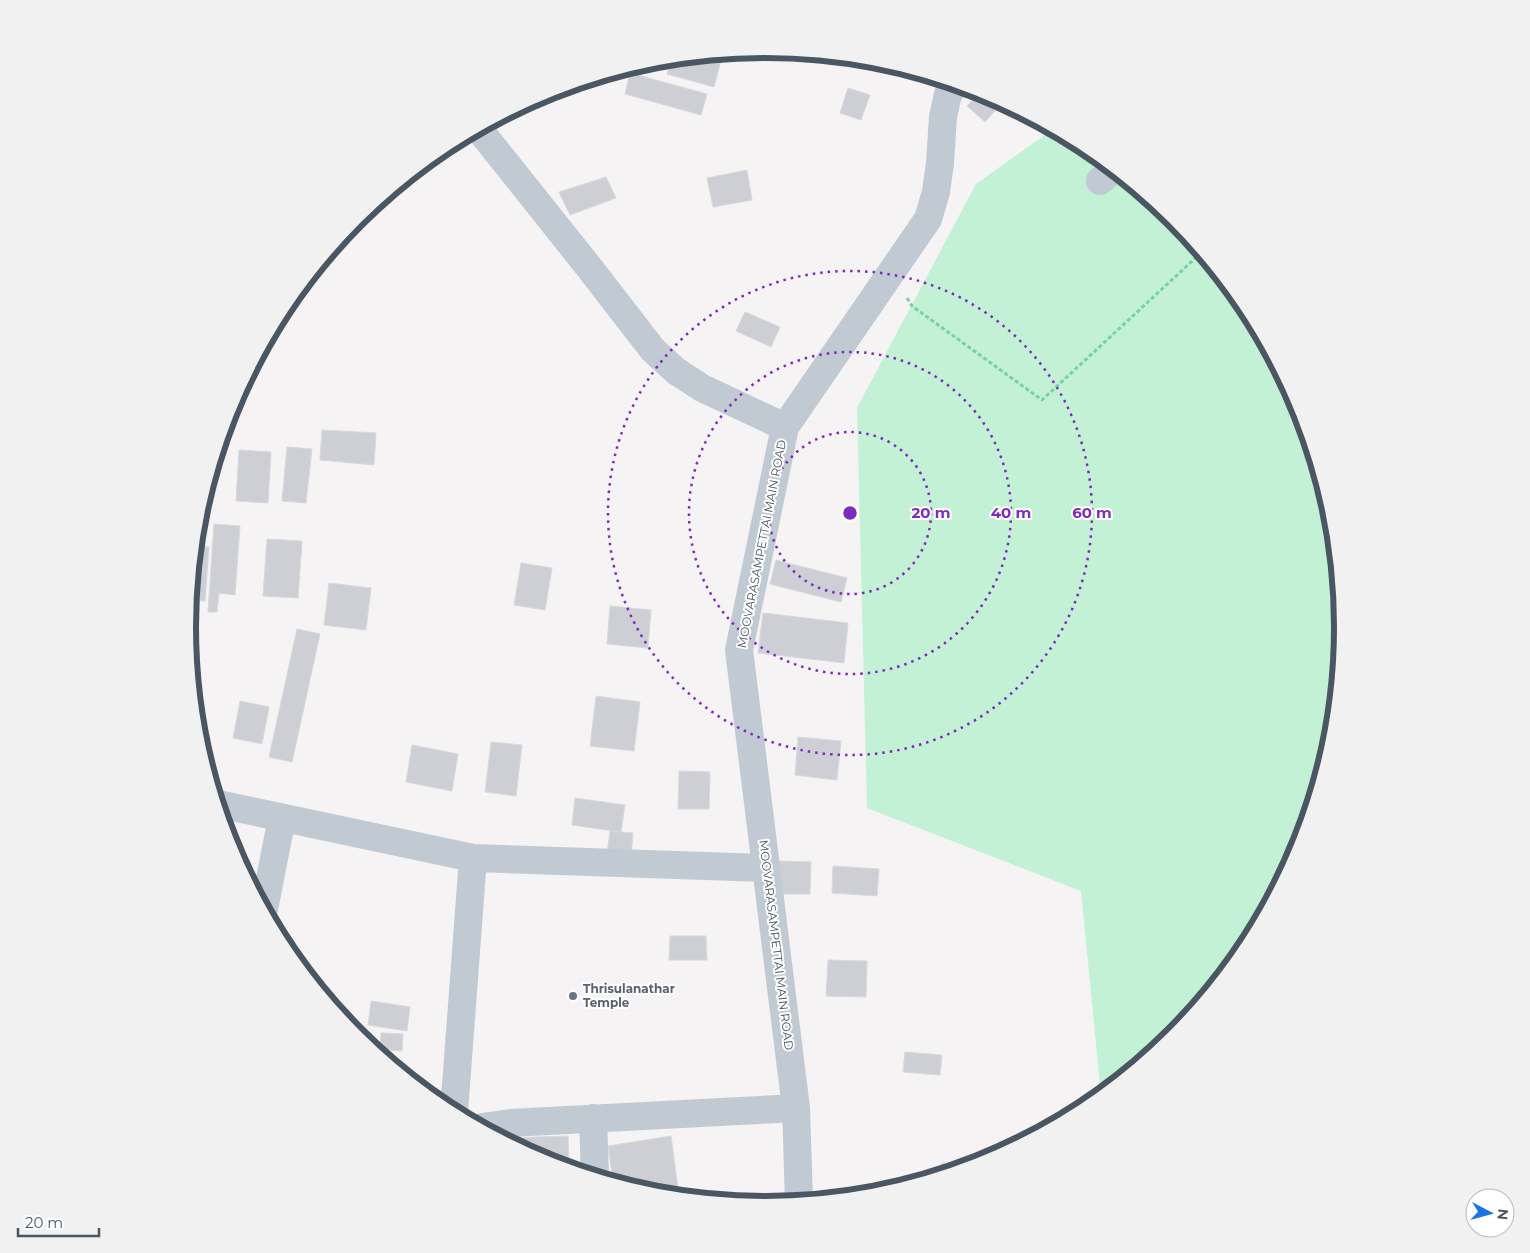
<svg xmlns="http://www.w3.org/2000/svg" width="1530" height="1253" viewBox="0 0 1530 1253" font-family="Montserrat,sans-serif">
<style>
.green{fill:#c3f1d5}
.building{fill:#cdcfd5;stroke:#d7d9de}
.lines{fill:none;stroke-linecap:round;stroke-linejoin:round}
.path{stroke:#7ad0a6;stroke-width:3;stroke-dasharray:4 2.5;stroke-linecap:butt}
.minor{stroke:#c1cad2;stroke-width:28}
.ring{fill:none;stroke:#7b2cbf;stroke-width:2.5;stroke-dasharray:2.5 5}
.worship-dot{fill:#6b7280;stroke:#fff;stroke-width:2}
.labels{text-anchor:middle;stroke-width:4;stroke-linejoin:round;paint-order:stroke}
.street-label{font-size:12px;fill:#4a5661;stroke:#fff}
.worship-label{font-size:12px;font-weight:bold;fill:#5b616d;stroke:#fff;text-anchor:start}
.rim{fill:none;stroke:#4a5661;stroke-width:6}
.centre{fill:#7b2cbf;stroke:#fff;stroke-width:2.5}
.ring-label{font-size:15px;text-anchor:middle;font-weight:bold;fill:#7b2cbf;stroke:#fff;stroke-width:4;stroke-linejoin:round;paint-order:stroke}
</style>
<rect width="100%" height="100%" fill="#f5f3f3"/>
<path class="green" d="M1053,129l33,17 88,72 72,88 53,100 33,108 11,113 -11,113 -33,108 -54,100 -72,87 -72,60 -20,-204 -214,-83 -10,-400 119,-224z"/>
<path class="building" d="M723,53l-9,34 -47,-13 5,-16z
M851,57l26,3 -7,10z
M630,73l77,21 -6,21 -76,-21z
M848,88l22,7 -9,25 -21,-7z
M981,91l22,11 -18,20 -18,-16z
M747,170l5,30 -39,7 -6,-29z
M606,177l10,21 -46,17 -11,-23z
M745,312l35,15 -9,20 -35,-16z
M322,430l54,3 -2,32 -54,-5z
M287,447l25,2 -6,54 -24,-2z
M239,450l32,2 -3,51 -32,-2z
M214,524l26,2 -5,69 -16,-2 -2,19h-9z
M267,539l35,2 -4,57 -35,-2z
M195,546l14,1 -4,54 -15,-1z
M776,560l71,18 -6,24 -71,-18z
M521,563l31,5 -7,42 -31,-5z
M329,583l42,5 -5,42 -42,-5z
M610,606l41,4 -3,38 -41,-4z
M763,613l85,10 -4,40 -86,-10z
M297,629l23,5 -28,128 -23,-5z
M596,696l44,6 -6,49 -44,-5z
M240,701l29,6 -7,37 -29,-6z
M798,737l43,4 -4,39 -42,-5z
M491,742l31,3 -6,51 -31,-4z
M412,745l46,9 -6,37 -46,-9z
M679,771l31,1 -1,37h-31z
M575,798l50,7 -4,27 -49,-7z
M610,831l23,2 -2,23 -24,-2z
M777,861l34,1 -1,32h-33z
M833,866l46,3 -2,27 -45,-3z
M670,936h36l1,24h-38z
M828,960l39,1 -1,36 -40,-1z
M308,976l14,5 -3,8z
M371,1001l39,6 -3,24 -39,-6z
M381,1033l22,1 -1,17 -22,-2z
M905,1052l37,3 -2,20 -37,-3z
M568,1136l1,32 -25,-8 -38,-20v-2z
M671,1136l8,60 -27,-3 -39,-12 -5,-35z
M942,1163l21,2v2l-22,7z"/>
<g class="lines">
<path class="path" d="M907,298l5,8 130,94 160,-148"/>
<path class="minor" d="M478,128l110,138 65,84 23,21 26,17 83,39
M1100,181l14,-12
M218,804l255,54 293,10
M264,909l18,-91
M454,1112l19,-254
M593,1118l2,58
M482,1127l28,-4 286,-15
M799,1201l-3,-93 -57,-458 46,-223 143,-208 8,-27 4,-29 3,-46 5,-23 8,-10"/>
</g>
<g class="ring">
<circle cx="850" cy="513" r="81"/>
<circle cx="850" cy="513" r="161"/>
<circle cx="850" cy="513" r="242"/>
</g>
<circle class="worship-dot" cx="573" cy="996" r="5"/>
<g class="labels">
<g class="street-label">
<text transform="translate(762 544) rotate(-79)" y="4">MOOVARASAMPETTAI MAIN ROAD</text>
<text transform="translate(776 945) rotate(83)" y="4">MOOVARASAMPETTAI MAIN ROAD</text>
</g>
<g class="worship-label">
<text x="583" y="993">Thrisulanathar<tspan x="583" dy="14">Temple</tspan></text>
</g>
</g>
<path d="M0 0H1530V1253H0ZM196 627a569 569 0 1 1 1138 0a569 569 0 1 1-1138 0Z" fill="#f1f1f2" fill-rule="evenodd"/>
<path class="rim" d="M196 627a569 569 0 1 1 1138 0a569 569 0 1 1-1138 0Z"/>
<circle cx="850" cy="513" r="8" class="centre"/>
<g class="ring-label">
<text x="931" y="518">20 m</text>
<text x="1011" y="518">40 m</text>
<text x="1092" y="518">60 m</text>
</g>
<g transform="translate(1490 1213) rotate(96)"><circle r="24" fill="#ffffff" stroke="#b7bbc0"/>
<path d="M0-4L9 19L0 12L-9 19Z" fill="#1a73e8"/>
<text y="-8" font-size="14" font-weight="bold" text-anchor="middle" fill="#4a5661">N</text>
</g>
<path d="M18 1228v8h81v-8" fill="none" stroke="#4a5661" stroke-width="2.5"/>
<text x="25" y="1228" font-size="15" fill="#4a5661" stroke="#ffffff" stroke-width="4" paint-order="stroke">20 m</text>
</svg>
